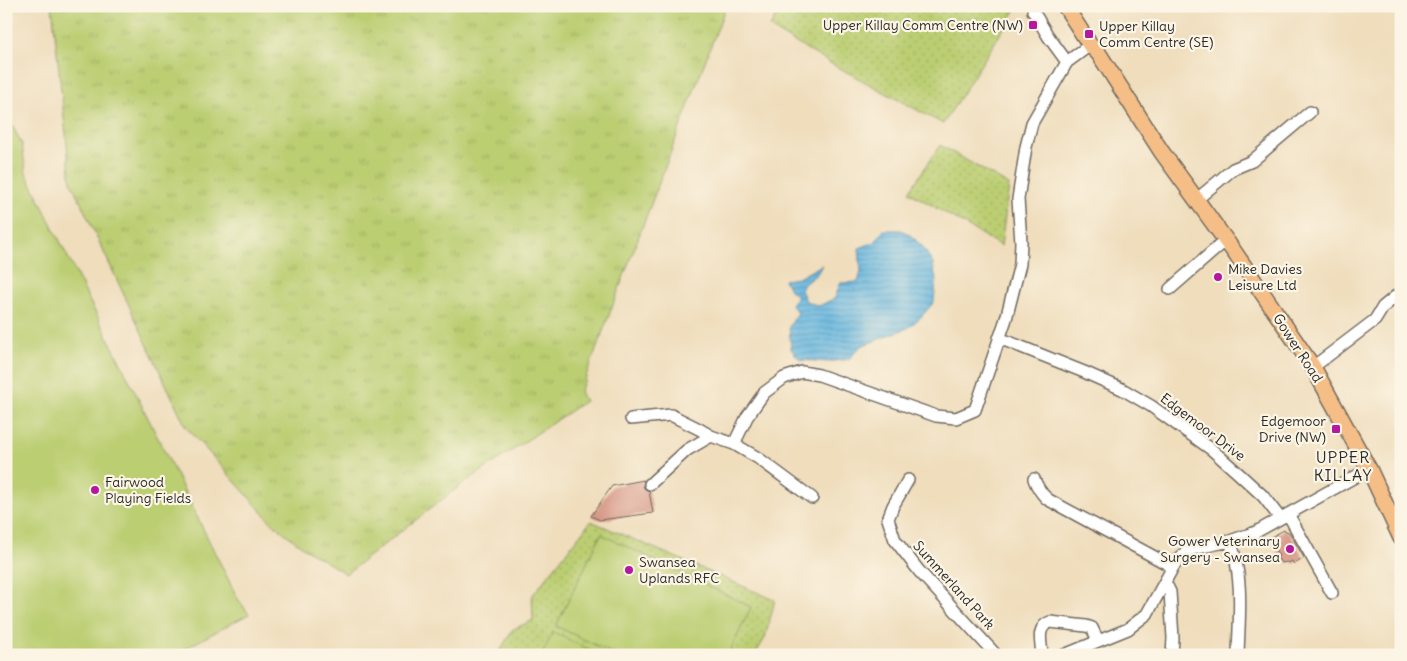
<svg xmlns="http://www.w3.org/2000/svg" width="1407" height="661" viewBox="0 0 1407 661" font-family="Delius,sans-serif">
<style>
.grass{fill:url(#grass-tufts);stroke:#737c4e}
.park{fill:url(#park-dots);stroke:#737c4e}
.pitch{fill:#bbce72;stroke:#737c4e}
.water{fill:url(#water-rules);stroke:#477085}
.building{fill:#d69685}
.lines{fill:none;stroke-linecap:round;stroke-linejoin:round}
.minor-casing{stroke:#70695e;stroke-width:14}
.major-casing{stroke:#70695e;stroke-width:18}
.minor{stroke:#fff;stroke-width:11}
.major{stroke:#f6be87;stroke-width:15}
.poi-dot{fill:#b5179e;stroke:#fcf5e5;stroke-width:2}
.labels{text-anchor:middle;stroke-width:4.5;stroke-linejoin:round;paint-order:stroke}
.poi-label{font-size:14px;fill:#2b2b2b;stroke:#fcf5e5;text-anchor:start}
.street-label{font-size:14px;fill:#2b2b2b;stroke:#fcf5e5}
.quarter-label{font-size:16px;letter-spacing:1px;fill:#2b2b2b;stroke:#fcf5e5}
</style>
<defs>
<pattern id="grass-tufts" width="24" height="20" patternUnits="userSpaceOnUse" patternTransform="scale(1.25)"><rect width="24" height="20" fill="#bbce72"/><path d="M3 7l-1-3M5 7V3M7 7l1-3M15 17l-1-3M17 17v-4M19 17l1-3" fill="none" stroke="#a1b163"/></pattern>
<pattern id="park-dots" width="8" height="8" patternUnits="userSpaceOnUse" patternTransform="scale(1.25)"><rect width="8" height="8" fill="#bbce72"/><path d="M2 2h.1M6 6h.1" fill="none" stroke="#a1b163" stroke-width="1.8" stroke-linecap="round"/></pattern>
<pattern id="water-rules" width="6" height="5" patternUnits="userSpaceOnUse" patternTransform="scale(1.25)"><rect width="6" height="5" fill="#63b5df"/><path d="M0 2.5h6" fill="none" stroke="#5293b5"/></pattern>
</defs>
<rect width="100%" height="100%" fill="#fcf5e5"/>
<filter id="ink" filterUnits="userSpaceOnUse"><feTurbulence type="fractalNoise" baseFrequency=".02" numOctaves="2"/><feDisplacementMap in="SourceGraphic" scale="10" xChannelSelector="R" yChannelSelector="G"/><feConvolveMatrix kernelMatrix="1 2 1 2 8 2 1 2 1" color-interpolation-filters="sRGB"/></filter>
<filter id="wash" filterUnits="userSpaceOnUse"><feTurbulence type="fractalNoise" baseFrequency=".0096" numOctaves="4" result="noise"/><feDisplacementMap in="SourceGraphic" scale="20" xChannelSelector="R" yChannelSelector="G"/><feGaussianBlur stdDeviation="1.12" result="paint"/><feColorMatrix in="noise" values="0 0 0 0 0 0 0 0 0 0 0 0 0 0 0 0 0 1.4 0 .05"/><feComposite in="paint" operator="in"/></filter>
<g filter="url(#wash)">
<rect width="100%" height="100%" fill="#efddbc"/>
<path class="grass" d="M52,6h674l-146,386 5,9 -124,84 -115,89 -42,-26 -31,-24 -87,-97 -115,-245z"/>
<path class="park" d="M780,6h238l-75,118 -113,-61 -60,-35z
M940,145l69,40 -8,61 -92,-54z
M591,521l184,79 -10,38 -10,17h-257l14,-25 21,-10 -1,-24z"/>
<path class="pitch" d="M6,114l16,30 4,29 212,426 11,15 -76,41h-162l-5,-9z
M601,534l150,73 -23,48h-112l-60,-29z
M553,632l47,23h-58z"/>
<path class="water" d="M884,230h17l8,4 14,13 10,17 3,16 -2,22 -12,14 -14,12 -47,18 -12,13 -21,3 -28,-2 -9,-11 -2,-23 9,-13 -7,-9 6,-8 -7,-6 -6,-10 14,-2 24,-13 -5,9 -13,10 -3,6 5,11 13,5 16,-8 5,-15 18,-1 3,-10 -2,-24 16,-6z"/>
<g id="blocks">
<path class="building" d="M644,480l-1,6 2,3 4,2 4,22 -53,7 -9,-4 21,-30z
M1284,530l4,2h1l15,26 -10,6 -2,-3 -4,2 -1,-1 -6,1 -4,-6 2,-1 -7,-13 -1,-6z"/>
</g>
</g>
<g filter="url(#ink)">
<use href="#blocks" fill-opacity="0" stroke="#70695e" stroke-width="1"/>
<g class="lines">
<defs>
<path id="minor" d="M1033,11l15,25 19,26
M1196,200l37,-31 19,-8 58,-49
M1170,289l56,-49
M999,338l85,34 38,17 29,17 60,43 27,24 25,23 17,22
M1313,367l62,-47 8,-13 18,-15
M631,419l40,-4 28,14 12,7 23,8 24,14 54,40
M734,444l13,-27 17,-24 20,-15 18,-6 17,3 117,41 20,2 19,-8 31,-91 14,-55 1,-22 -3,-43 8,-52 6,-24 35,-61 23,-17
M1034,479c3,8 7,14 13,20l126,68
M908,480l-15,26 -5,13 7,21 24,31 77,84
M650,484l37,-34 24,-14
M1288,514l44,79
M1230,541c14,36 9,76 8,114
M1165,582l5,10 3,46 -1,17
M1042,654c-1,-12 -6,-27 8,-32l36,4 6,2 6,13
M1064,655l64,-26 19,-15 26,-47 6,-8 6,-6 7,-4 38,-8 26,-9 113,-63"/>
<path id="major" d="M1065,6l25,39 9,9 62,97 74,102 78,114 56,102 32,69"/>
</defs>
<use href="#minor" class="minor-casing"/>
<use href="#major" class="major-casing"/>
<use href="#minor" class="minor"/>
<use href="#major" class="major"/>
</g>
</g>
<g class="poi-dot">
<rect x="1028" y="20" width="10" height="10" rx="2.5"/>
<rect x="1084" y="29" width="10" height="10" rx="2.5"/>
<circle cx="1218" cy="277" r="5"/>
<rect x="1331" y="424" width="10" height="10" rx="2.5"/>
<circle cx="95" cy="490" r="5"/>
<circle cx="1290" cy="549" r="5"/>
<circle cx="629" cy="570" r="5"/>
</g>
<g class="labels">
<g class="poi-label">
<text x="1023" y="30" text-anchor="end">Upper Killay Comm Centre (NW)</text>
<text x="1099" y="31">Upper Killay<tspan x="1099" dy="16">Comm Centre (SE)</tspan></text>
<text x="1228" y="274">Mike Davies<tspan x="1228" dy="16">Leisure Ltd</tspan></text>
<text x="1326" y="426" text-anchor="end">Edgemoor<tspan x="1326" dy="16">Drive (NW)</tspan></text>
<text x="105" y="487">Fairwood<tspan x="105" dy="16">Playing Fields</tspan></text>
<text x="1280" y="546" text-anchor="end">Gower Veterinary<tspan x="1280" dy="16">Surgery - Swansea</tspan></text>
<text x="639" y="567">Swansea<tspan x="639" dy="16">Uplands RFC</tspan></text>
</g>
<g class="street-label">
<text transform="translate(1298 348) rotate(57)" y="5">Gower Road</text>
<text transform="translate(1203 427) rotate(37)" y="5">Edgemoor Drive</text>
<text transform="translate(954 585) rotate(48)" y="5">Summerland Park</text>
</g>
<g class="quarter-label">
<text x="1343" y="463">UPPER<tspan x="1343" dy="18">KILLAY</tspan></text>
</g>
</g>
<rect width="1407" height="661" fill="none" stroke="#fcf5e5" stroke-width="25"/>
</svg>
